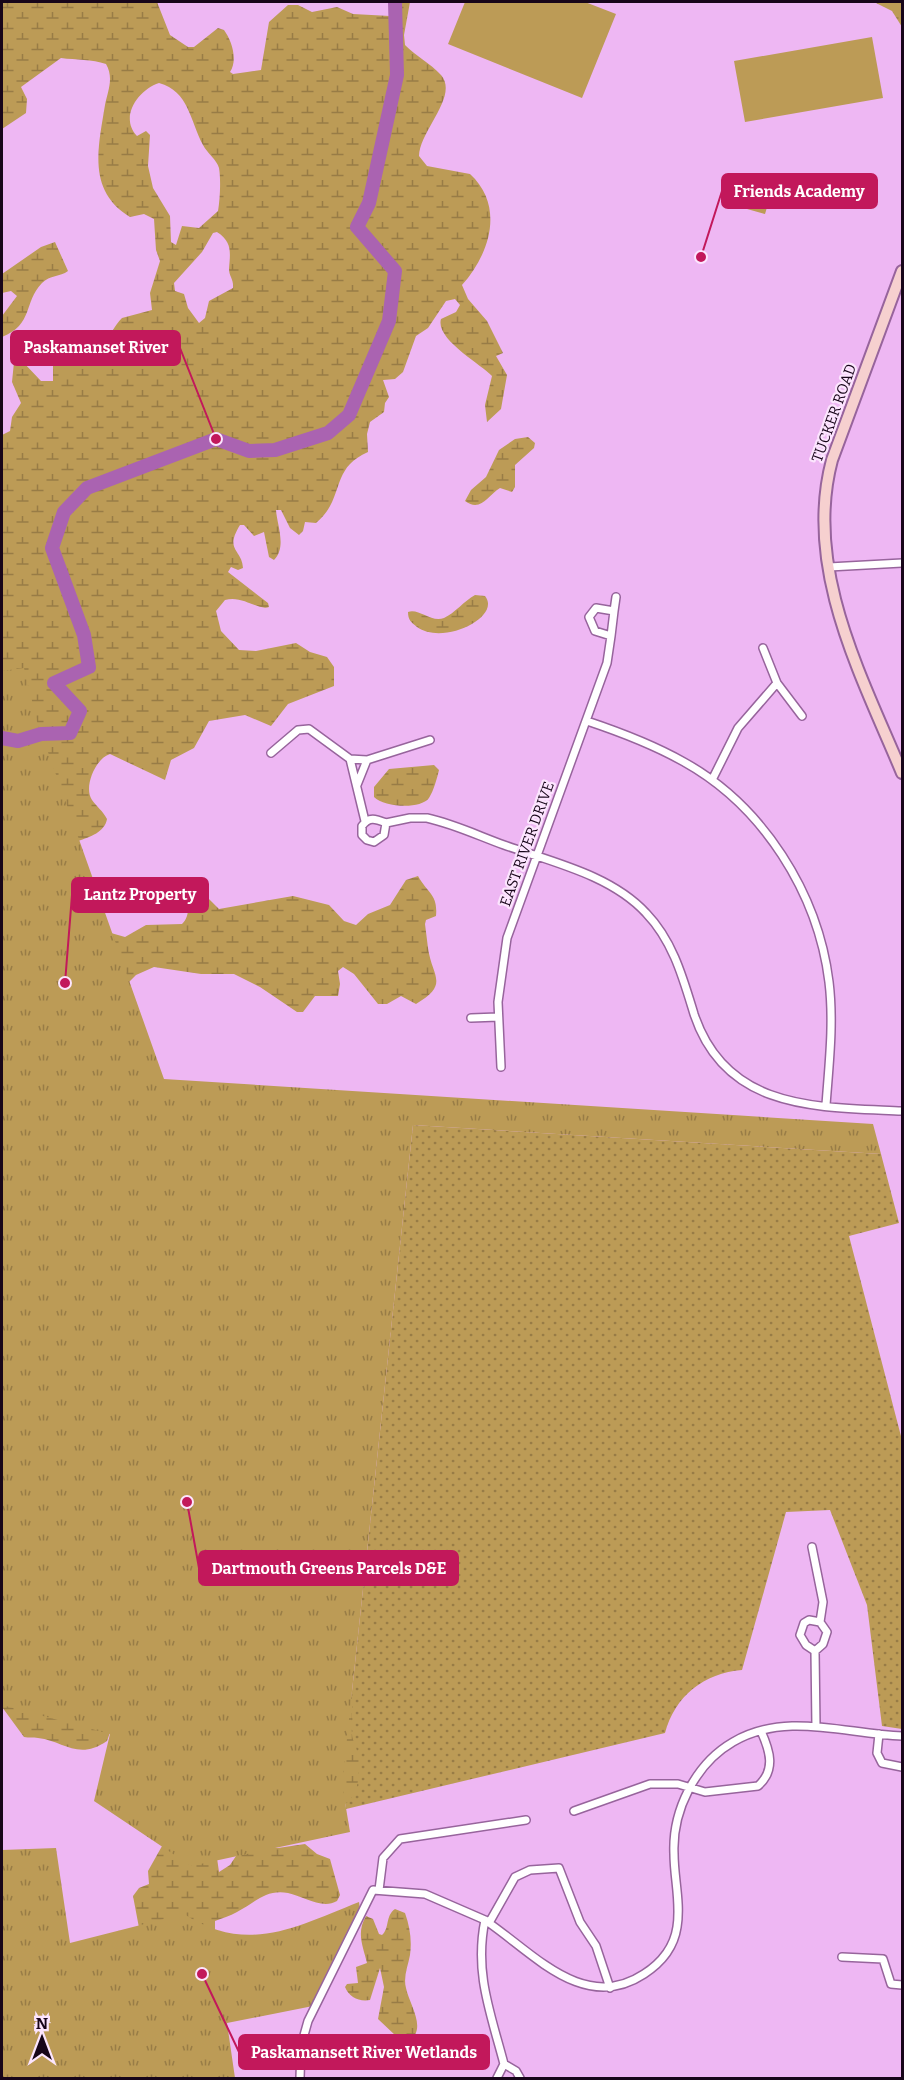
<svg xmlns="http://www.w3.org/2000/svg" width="904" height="2080" viewBox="0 0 904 2080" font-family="Bitter,serif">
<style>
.grass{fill:url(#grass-dots)}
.wetland{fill:url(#wetland-marsh);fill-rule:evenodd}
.park{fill:url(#park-tufts)}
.pitch{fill:#bc9b56}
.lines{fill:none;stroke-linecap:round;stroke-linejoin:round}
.river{stroke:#aa63b1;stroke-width:14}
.minor-casing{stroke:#97649c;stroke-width:10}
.secondary-casing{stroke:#97649c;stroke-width:14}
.minor{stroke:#fff;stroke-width:7}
.secondary{stroke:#f6d0cf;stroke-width:10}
.labels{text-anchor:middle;stroke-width:4.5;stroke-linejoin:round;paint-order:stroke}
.street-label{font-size:15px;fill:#170519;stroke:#fce5fe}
.leader{fill:none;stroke:#c2185b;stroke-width:2}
.callout-dot{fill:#c2185b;stroke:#fce5fe;stroke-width:2}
.callout{fill:#c2185b;stroke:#c2185b;stroke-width:2}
.callout-label{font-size:16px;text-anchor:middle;font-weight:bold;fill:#fff}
</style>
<defs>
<pattern id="grass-dots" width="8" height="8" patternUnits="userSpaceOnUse" patternTransform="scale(1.5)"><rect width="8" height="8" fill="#bc9b56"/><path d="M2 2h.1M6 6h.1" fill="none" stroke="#987c46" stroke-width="1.8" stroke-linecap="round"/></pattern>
<pattern id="wetland-marsh" width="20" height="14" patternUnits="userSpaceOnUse" patternTransform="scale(1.5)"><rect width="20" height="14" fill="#bc9b56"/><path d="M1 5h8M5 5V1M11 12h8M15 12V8" fill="none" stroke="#987c46"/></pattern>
<pattern id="park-tufts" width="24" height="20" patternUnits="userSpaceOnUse" patternTransform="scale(1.5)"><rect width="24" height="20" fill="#bc9b56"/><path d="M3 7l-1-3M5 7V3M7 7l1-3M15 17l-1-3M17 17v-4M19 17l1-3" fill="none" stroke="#987c46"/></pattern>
</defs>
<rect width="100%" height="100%" fill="#eeb7f3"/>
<path class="grass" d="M413,1125l468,29 18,69 -50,13 53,204v289l-20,-3 -15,-121 -37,-95 -44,2 -44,158c-38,3 -67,26 -77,63l-319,76 -4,-25z"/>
<path class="wetland" d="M2,2h155l13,33 18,12h6l24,-19 6,2c8,11 14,30 6,42l3,2 28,-4 8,-48 19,-17h10l14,7 25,-5 16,7 37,2 8,-6 -3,-8h15l-6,33 1,10c11,11 25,18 36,30 18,21 -21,55 -22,81l8,10 43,8c35,32 20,80 -8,111l6,14 19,22 16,32 -7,3 11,19 -6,34 -14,13 -2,-17 7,-29c-11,-12 -57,-37 -51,-57l15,-7 4,-7 -5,-6 -9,2 -18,27 -12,8 -13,36 -8,7 -12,1 6,17 -4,6 -1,9 -14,10 -3,12 1,18c-39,17 -22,46 -52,71l-11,-1 -2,9 -4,4 -9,-7 -9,-18h-5c1,15 11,37 -2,50l-5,-3 -5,-25 -10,4 -10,-11h-4c-16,26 2,24 3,43l-5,2 -7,-3 -3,5 40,31 1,4c-11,4 -26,-12 -44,-7l-9,11 5,20 18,19 17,1 40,-8 14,9 17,5 7,10v19l-46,18 -17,22 -26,-11 -36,6 -15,27 -23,12 -6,20 -55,-26c-14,4 -27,33 -18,46 5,7 11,11 15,19 -2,13 -17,18 -29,22l33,92 14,4 21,-12 36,-1c10,-9 3,-23 13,-31l10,2 14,14 74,-13 36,9 15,16 12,4 12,-11 22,-9 16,-25 12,-4c10,18 20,18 18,40l-10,4 -1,4c1,8 2,16 3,24 4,29 22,36 -12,56l-15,-8 -14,8h-9l-24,-30 -11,-7 -5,4 2,13 -2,12h-23l-12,16h-6l-37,-25 -26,-13h-33l-47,-7 -18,8 -10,10 -14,53 279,290v3l-12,29 -266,364 -6,17c-29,20 -43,0 -69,-3 -5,-1 -9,0 -14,-1l-22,-30v-1272l8,-4 2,-14 9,-14 -9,-21 2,-20h9l18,19h12v-22l5,-10 8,-2c40,24 35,-7 56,-29l30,-8 -2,-17 10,-32 -4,-11 -2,-31 -10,-5 -14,3c-43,-26 -32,-69 -25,-112 3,-15 9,-27 1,-41 -14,-5 -30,-4 -45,-6l-40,29 6,12 -1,14 -24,16zM159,83c30,8 31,38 44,62 4,8 14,15 16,23 2,11 1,32 -1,43l-19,17 -17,-2 -6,19 -5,-3 -1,-26 -17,-28 -5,-22 2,-31 -4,-4 -9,5c-18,-19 1,-46 22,-53zM217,232c16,10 13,22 12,37 0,7 5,11 4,19l-24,13 -4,17 -6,5 -11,-15 -4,-14 -9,-3 -1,-8 28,-31 11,-19z
M874,2h28v25l-10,-16z
M55,242l13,29c-8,6 -18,4 -26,12 -19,20 -8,41 -40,54v-21l15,-20 -6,-5 -9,2v-19l39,-27z
M528,437l7,6 -1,5 -19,17v22l-3,5 -12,-4c-12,7 -19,25 -35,13l6,-11 15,-13 13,-27 16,-11z
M475,595l10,1c17,21 -42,50 -68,31 -6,-5 -9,-7 -9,-15 11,-4 23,11 36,6 11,-5 20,-17 31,-23z
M434,765l5,5c-2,8 -5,20 -10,28 -9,12 -45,9 -55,-1v-10l15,-18z
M349,1682c6,19 1,33 3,52 0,6 4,11 5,17 3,23 4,48 -19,57l-123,36 4,28 11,-7 12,-18 36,1 27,-4 12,10 13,5 10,36 -3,6c-15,9 -34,-5 -49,-8 -23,-4 -33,10 -51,19 -7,4 -15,6 -22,9v10l-213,147v-61l138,-84 -7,-37 6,-8 10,-4 -1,-13 18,-32z
M395,1909l10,4c5,14 7,28 5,42 -2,11 -7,22 -4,33 3,16 21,40 4,52l-14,-4 -18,-17 6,-32 -4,-19 -10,32c-11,2 -21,-3 -25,-13l2,-3 11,-1 -2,-16 11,-4c-4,-17 -11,-30 -1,-47l7,3 6,15 3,1c8,-7 3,-19 13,-26z"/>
<path class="park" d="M24,668l15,62 -21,6 -16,-3v-62z
M43,738l121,341 709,45 8,30 -468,-29 -71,659 8,48 -159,34 -97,-65 16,-67 -108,-29v-965l14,5z
M56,1848l14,95 114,-29c63,41 112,13 175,-12l1,7 -47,97 -86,17 8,55h-233v-228z"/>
<path class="pitch" d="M465,2h120l31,12 -34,84 -134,-54z
M872,37l11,61 -138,24 -11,-61z
M756,179l18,5 -9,30 -18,-5z"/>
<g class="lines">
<path class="river" d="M2,738l16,3 23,-7 29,-1 10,-22 -26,-28 35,-16 -5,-32 -32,-87 12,-36 23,-24 129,-49 33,12 26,-1 53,-17 21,-18 40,-94 6,-50 -38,-44 12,-24 28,-128 -2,-73"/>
<defs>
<path id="minor" d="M829,567l73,-4
M611,636l3,-25
M763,648l14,35
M587,721c33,11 67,24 97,41 79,44 134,131 145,220 5,41 0,82 -3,123
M271,753l27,-23 11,-1 41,30
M367,760l63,-20
M712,780l26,-52 39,-45 25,33
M357,785l10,-25 -17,-1 15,62
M386,823c-10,-4 -17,-7 -24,3v9l5,5 7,2 10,-7 2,-12 24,-5h17c27,6 52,18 77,27 48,17 107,30 142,68 27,28 37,65 48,101 32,97 124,93 208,97
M471,1018l27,-1
M501,1067l-3,-65 9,-64 100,-275 4,-27 -16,-5 -6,-14 7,-9 18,3 2,-14
M812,1547l11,55 -3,20
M815,1651l8,-7 4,-12 -7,-10 -11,-2 -5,3 -4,12 6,10 9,6 1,76
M879,1734l-2,19 5,10 20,4
M574,1811l76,-27h28l27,8 53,-6c18,-16 12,-35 3,-55
M379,1890l4,-32 17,-19 126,-19
M487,1921l-2,-1c-11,53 6,94 19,144l12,7 4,7
M489,1923c46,32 96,90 155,51 17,-11 30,-27 33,-47 4,-24 -3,-49 -3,-73 -2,-43 21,-90 59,-112 53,-31 112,-8 169,-6
M489,1923l26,-46 15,-7 29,-2 21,54 16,24 14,42
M842,1957l41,2 8,25 11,1
M300,2078l1,-32 7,-25 65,-131 52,4 60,26
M497,2078l7,-14"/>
<path id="secondary" d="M902,271l-70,189c-29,108 30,217 70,313"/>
</defs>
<use href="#minor" class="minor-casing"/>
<use href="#secondary" class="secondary-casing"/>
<use href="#minor" class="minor"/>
<use href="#secondary" class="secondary"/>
</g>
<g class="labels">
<g class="street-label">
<text transform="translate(834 413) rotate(-70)" y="5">TUCKER ROAD</text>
<text transform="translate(527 844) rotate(-70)" y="5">EAST RIVER DRIVE</text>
</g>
</g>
<path class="leader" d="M701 257L722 191M216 439L180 348M65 983L72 895M187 1502L199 1568M202 1974L239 2052"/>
<g class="callout-dot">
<circle cx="701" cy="257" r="6"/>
<circle cx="216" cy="439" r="6"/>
<circle cx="65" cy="983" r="6"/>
<circle cx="187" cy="1502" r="6"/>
<circle cx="202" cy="1974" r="6"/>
</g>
<g class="callout">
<rect x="722" y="174" width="155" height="34" rx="6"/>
<rect x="11" y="331" width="169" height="34" rx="6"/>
<rect x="72" y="878" width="136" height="34" rx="6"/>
<rect x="199" y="1551" width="259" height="34" rx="6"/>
<rect x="239" y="2035" width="250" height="34" rx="6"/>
</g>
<g class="callout-label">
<text x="799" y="197">Friends Academy</text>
<text x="96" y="353">Paskamanset River</text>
<text x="140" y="900">Lantz Property</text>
<text x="329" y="1574">Dartmouth Greens Parcels D&amp;E</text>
<text x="364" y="2058">Paskamansett River Wetlands</text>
</g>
<rect width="904" height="2080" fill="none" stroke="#170519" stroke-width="6"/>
<g transform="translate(42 2038)" stroke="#fce5fe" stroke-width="4.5" paint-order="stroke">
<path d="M0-4.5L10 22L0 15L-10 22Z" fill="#170519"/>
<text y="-9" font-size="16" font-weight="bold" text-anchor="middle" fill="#170519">N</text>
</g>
</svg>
